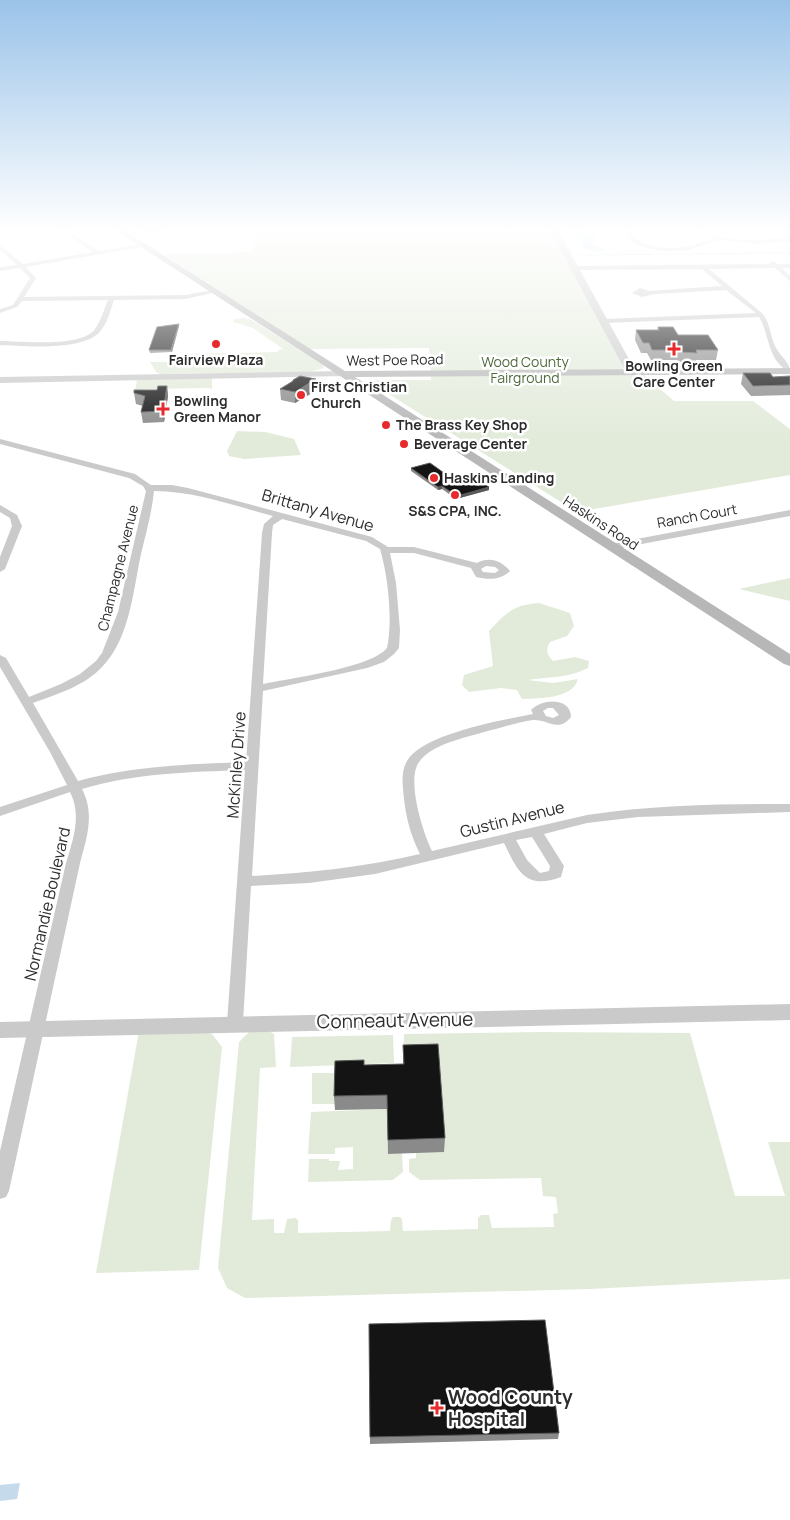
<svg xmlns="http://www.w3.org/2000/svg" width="790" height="1520" viewBox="0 0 790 1520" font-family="Manrope,sans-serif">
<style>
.green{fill:#e2ebda}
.water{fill:#c5daeb}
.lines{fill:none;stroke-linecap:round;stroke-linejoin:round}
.stream{stroke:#c5daeb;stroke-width:1}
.minor{fill:#cacaca;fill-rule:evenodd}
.tertiary{fill:#cacaca;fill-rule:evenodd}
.secondary{fill:#b7b7b7;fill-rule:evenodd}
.wall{fill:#8a8a8a}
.shaded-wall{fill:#5a5a5a}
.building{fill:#141414;stroke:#5a5a5a}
.poi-dot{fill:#e72b2d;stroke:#fff;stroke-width:2}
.labels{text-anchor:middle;stroke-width:5;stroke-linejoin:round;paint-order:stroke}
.far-poi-label{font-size:14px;font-weight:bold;fill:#2d2d2d;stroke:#fff;text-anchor:start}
.far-street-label{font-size:14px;fill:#2d2d2d;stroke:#fff}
.far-park-label{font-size:14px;fill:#4d693a;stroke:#fff}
.street-label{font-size:16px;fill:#2d2d2d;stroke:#fff}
.near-street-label{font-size:19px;fill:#2d2d2d;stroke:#fff}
.near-poi-label{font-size:19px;font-weight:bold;fill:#2d2d2d;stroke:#fff;text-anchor:start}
</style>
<rect width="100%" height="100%" fill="#fff"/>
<path class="green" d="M256,230h298l77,141 12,3 31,27h79l37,28v46l-213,37 -206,-129 6,-3h54l-2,-32 -120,1 -146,-95 89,-2z
M244,318l8,2 71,45 1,3 -16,4 -148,2 -4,-2 -6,-10h30l2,-8 96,-2v-2l5,-1 -30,-21 -20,-6 1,-3z
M212,378v11l-3,-1 -65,1 -9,2 2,-11z
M237,431l28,1 29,7 7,16 -57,4 -15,-3 -2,-5z
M790,578v23l-51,-12z
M539,603l31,10 4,13 -7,10 -17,6c-5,8 -3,13 3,19l22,-4 14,4 -1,7c-19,10 -41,9 -60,12l25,3 25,-4c-5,20 -38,19 -56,20l-5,-9 -16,-2 -32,4 -7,-7 2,-10 29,-9 -4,-35c18,-19 24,-26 50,-28z
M264,1028l10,6 2,33 -16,1 -8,152 22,-1v14h10l3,-14 8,-1 3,2v13l92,-2 1,-11 2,-3h7l2,2 1,12 75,-2v-11l3,-3h8l3,13 62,-1 -1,-13 5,-1 -2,-16 -13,-1 -2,-18 -121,2 -11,-8v-13l7,-1v-5l-13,-94 1,-25 136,-2 150,1 45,163h50l-17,-54h22v137l-200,10 -345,9 -18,-10 -9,-20 21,-226 11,-11z
M197,1029l15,5 10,13 -23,223 -103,3 43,-242z
M393,1035l1,28 -104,4 2,-30z
M312,1073h24v31h-24z
M387,1109l1,45 14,-1 1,19 -10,8 -85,2 1,-23h20v2h11l-2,9 15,-1v-22l-18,1v6h-27l3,-42z"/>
<path class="water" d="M574,230h11l10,7 -3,7 12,6 -8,2 -13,-4v-7l-10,-6z
M20,1483l-3,16 -17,2v-16z"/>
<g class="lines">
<path class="stream" d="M579,255l211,-2
M175,259l79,-1"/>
<path class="minor" d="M61,230h6l32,21 45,-7 3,2 -121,21 10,11 -12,19 161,-2 29,-5 3,2 -32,7 -71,1c-3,9 -6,21 -12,29 -14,23 -78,17 -102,16v-4c22,0 81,7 95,-12 6,-8 9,-20 13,-29l-86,1 -5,6 -17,6v-4l13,-4 17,-27 -10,-10 -20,3v-4l17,-2 -17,-15v-5l23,19 70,-12z
M626,230h5l2,7c24,17 55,12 81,1l-16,-8c8,0 17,5 25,7 22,5 45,3 67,0v4l-34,3 -36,-4 -33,10 -25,1 -25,-6 -9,-6z
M773,261l5,3h12v4h-8l8,8v5l-15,-13 -66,1 54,45c8,11 7,23 13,34 5,9 14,14 14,24 -23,-11 -20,-37 -31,-55l-155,6 -3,-2 3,-2 152,-6 -30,-23 -72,4 -12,3 -10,-4 8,-5 9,3 73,-5 -20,-17 -127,1 -3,-2 3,-2 196,-2 -1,-1z
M0,439l135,35 16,11h21l16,3 184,49 16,10h26l63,16c12,-7 25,-2 33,8 -9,9 -21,9 -34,6l-5,-9 -57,-15h-24l6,30 4,47 -1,18 -5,6 -10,8 -17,6 -104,23 -11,185c57,-3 112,-9 168,-22 -9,-18 -14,-36 -16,-55 -1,-12 -4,-26 3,-38 15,-27 96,-41 126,-47l-2,-4c11,-12 40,-13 40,7 -12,15 -21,4 -35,3 -8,-1 -42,10 -52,12 -20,6 -52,12 -65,30 -13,18 4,71 13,89l155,-36c67,-10 135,-11 203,-11v8l-152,5 -51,6 -43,11 20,32 -3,11c-35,13 -43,-5 -57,-34l-129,31 -66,9 -58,3 -8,137 -2,5 -6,1 -6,-1 -2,-5 18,-253c-55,2 -110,3 -163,19 13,25 5,48 -2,74l-71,328 -3,6 -6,2v-48l66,-288c7,-23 16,-48 4,-71l-70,24v-9l67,-22 -17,-33 -50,-85v-12l6,3 23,39 32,-13 19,-10 16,-13 6,-8 16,-41 28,-121 -3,-5 -14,-8 -129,-34zM154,491c40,0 81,15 119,25l-9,8 -2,9 -16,229c-57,2 -113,4 -168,19l-45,-78c24,-9 52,-17 70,-37 27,-29 30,-75 38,-112 5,-21 11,-42 13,-63zM282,519l84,22 14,8c8,27 13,72 7,99 -16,20 -96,30 -124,36l9,-151 1,-8zM486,566l9,1 4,3 -4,3 -12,-1 -2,-3zM548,708h5l6,7 -6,3 -7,-2 -3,-5zM532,837l18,29 -1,5 -9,2 -13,-13 -11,-20z
M0,505l17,10 5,11 -17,43 -5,3v-15l12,-31 -2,-8 -10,-6z
M790,510v6l-180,34 -5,-3 5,-3z"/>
<path class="tertiary" d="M550,230h8l78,142 -2,2h-6l-2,-2z
M342,371l5,3 -2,2 -345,7v-6z
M790,1004v16l-790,18v-16z"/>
<path class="secondary" d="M115,230h9l221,141 445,-3v6l-435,3 435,277v12l-6,-2z"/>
</g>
<path class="wall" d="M179,324v2l-7,26 -22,1 -1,-3z
M658,327l20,8 40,15 -2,10h-20v3l-17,-1 -2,-2h-26l-4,-7h-6l-6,-13 1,-10h21z
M743,373l30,4 17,-1v19l-39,1 -10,-12z
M293,380l24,10 -22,13 -14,-3 -1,-11 13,-7z
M167,386l1,10 -4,26 -21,1 -2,-11 2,-6 -7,-2 -2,-11 23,-3z
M411,468l50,17 28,2v3l-33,9 -14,-10 -4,1 -27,-19z
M403,1045l42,93 -1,14 -56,2 -1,-45 -52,1 -1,-14 30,-31 39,-1z
M369,1324l190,109 -1,6 -188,5z"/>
<path class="shaded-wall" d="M143,230h30l-30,2z
M179,324v2l-7,26 -1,-2z
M316,379l1,11 -22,13v-11z
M167,386l1,10 -4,26 -1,-11z
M442,486v3l-4,1v-3z
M489,487v3l-33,9 1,-3z"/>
<path class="building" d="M179,324l-8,26h-22l8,-23z
M658,327h15l5,8h30l10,15h-22l1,3 -17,-1 -1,-2h-27l-3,-7h-6l-7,-13h23z
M743,373h27l3,4 17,-1v9l-37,1z
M300,376l16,3 -21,13 -15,-3 13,-8v-1z
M158,386h9l-4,25 -22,1 4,-16 -11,-3v-3h23z
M430,463l31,22 18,-5 10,7 -32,9 -15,-10 -4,1 -27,-19z
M438,1044l7,94 -57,2 -1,-45 -53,1 1,-35 29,-1v5l40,-1 -1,-19z
M545,1320l14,113 -189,4 -1,-113z"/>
<linearGradient id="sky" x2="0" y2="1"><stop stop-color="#9ac3e9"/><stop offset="0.52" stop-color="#fff"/><stop offset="1" stop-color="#fff" stop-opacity="0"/></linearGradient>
<rect width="790" height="442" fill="url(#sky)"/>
<g class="poi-dot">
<circle cx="216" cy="344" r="5"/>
<path d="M671.5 341.5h5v5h5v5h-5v5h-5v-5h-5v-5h5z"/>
<circle cx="301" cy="395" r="5"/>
<path d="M160.5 401.5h5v5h5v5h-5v5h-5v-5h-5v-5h5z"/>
<circle cx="386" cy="425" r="5"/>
<circle cx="404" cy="444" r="5"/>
<circle cx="434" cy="478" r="5"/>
<circle cx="455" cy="495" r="5"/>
<path d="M434.5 1400.5h5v5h5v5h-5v5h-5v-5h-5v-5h5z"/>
</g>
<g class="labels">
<g class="far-poi-label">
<text x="216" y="365" text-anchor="middle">Fairview Plaza</text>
<text x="674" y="371" text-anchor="middle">Bowling Green<tspan x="674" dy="16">Care Center</tspan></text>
<text x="311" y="392">First Christian<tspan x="311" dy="16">Church</tspan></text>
<text x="174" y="406">Bowling<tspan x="174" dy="16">Green Manor</tspan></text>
<text x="396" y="430">The Brass Key Shop</text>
<text x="414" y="449">Beverage Center</text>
<text x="444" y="483">Haskins Landing</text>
<text x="455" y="516" text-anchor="middle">S&amp;S CPA, INC.</text>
</g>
<g class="far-street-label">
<text transform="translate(395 360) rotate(-1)" y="5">West Poe Road</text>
<text transform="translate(697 516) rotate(-10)" y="5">Ranch Court</text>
<text transform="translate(601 523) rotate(33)" y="5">Haskins Road</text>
<text transform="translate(118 568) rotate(-76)" y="5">Champagne Avenue</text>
</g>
<g class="far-park-label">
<text x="525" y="367">Wood County<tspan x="525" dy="16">Fairground</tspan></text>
</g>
<g class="street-label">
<text transform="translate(318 510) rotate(16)" y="6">Brittany Avenue</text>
<text transform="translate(236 765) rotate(-86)" y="6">McKinley Drive</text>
<text transform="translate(512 819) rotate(-14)" y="6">Gustin Avenue</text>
<text transform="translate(47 904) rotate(-77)" y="6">Normandie Boulevard</text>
</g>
<g class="near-street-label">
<text transform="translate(395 1020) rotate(-1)" y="7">Conneaut Avenue</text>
</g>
<g class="near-poi-label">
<text x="448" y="1404">Wood County<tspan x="448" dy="22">Hospital</tspan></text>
</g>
</g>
</svg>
